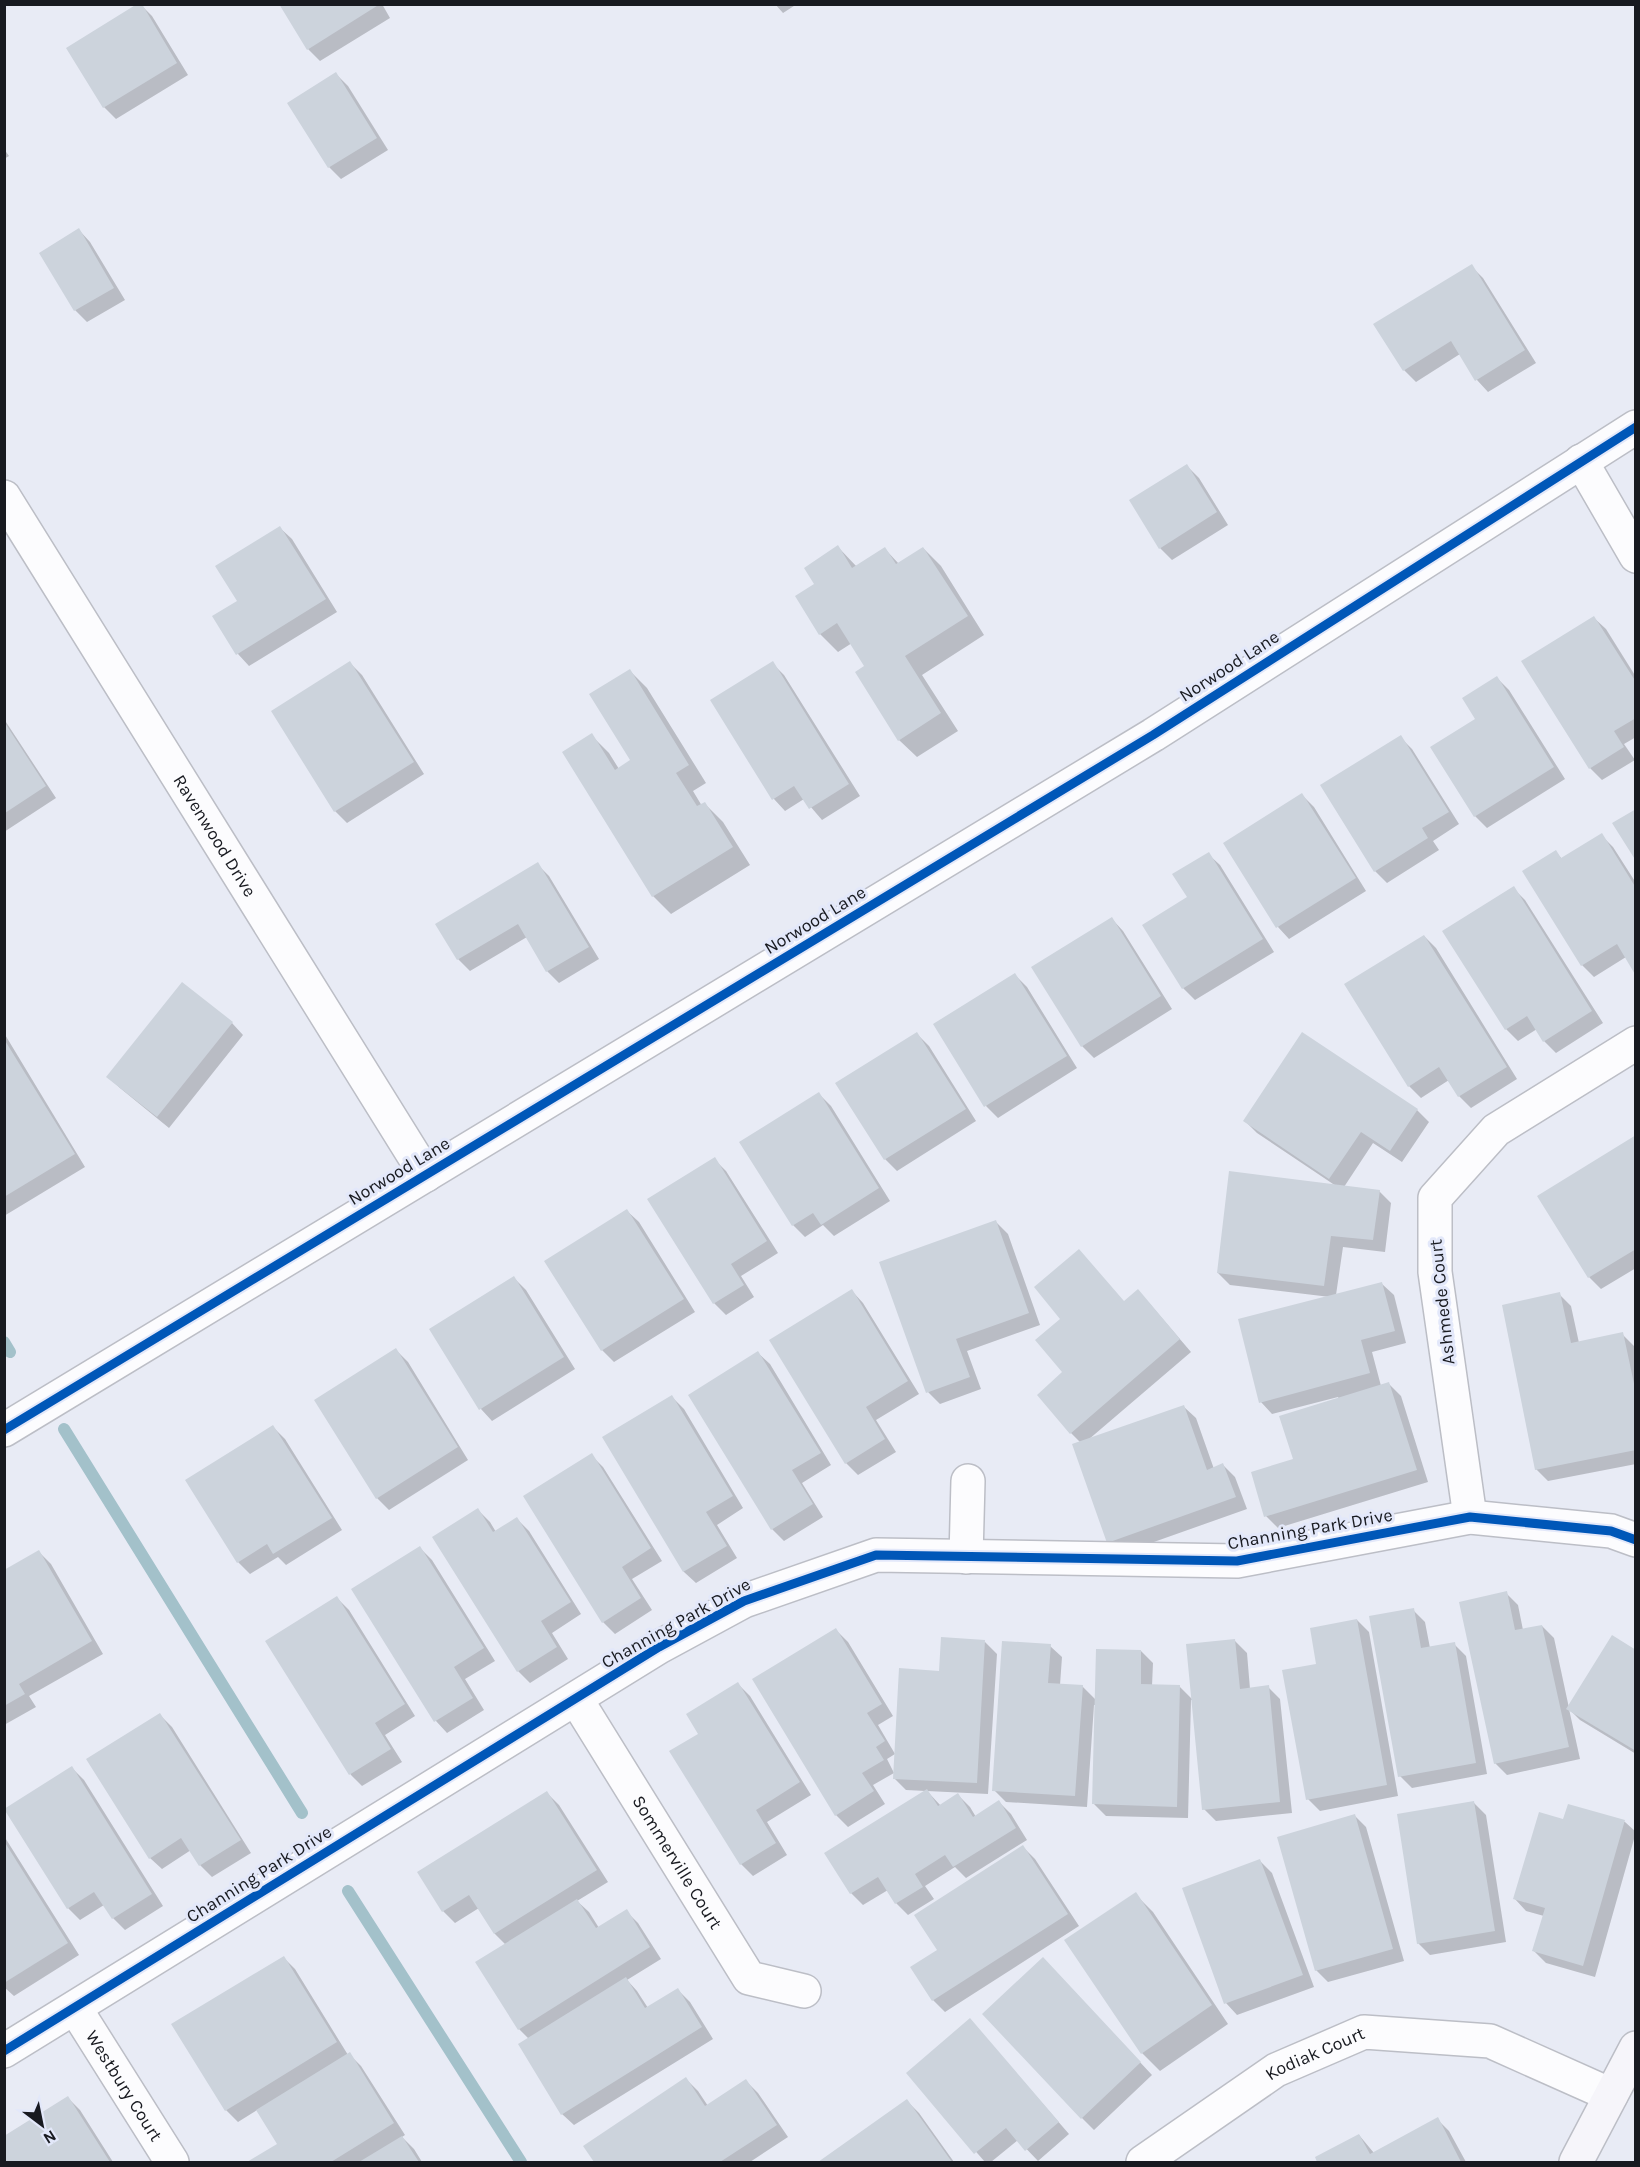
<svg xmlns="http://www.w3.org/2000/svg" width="1640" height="2167" viewBox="0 0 1640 2167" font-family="Karla,sans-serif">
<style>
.shadow{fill:#0003}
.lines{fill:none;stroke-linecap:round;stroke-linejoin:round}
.stream{stroke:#a3c1ca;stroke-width:12}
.building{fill:#ccd3dc}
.street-casing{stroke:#bcbec6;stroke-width:36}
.secondary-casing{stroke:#bcbec6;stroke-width:36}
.street{stroke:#fcfcfe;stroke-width:33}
.secondary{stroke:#f6f5fa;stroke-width:33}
.cycleway-casing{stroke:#e3e8fa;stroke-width:13}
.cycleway{stroke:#0057b8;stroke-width:9}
.labels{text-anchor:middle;stroke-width:6;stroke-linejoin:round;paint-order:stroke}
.street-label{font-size:18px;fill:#181a20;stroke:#e3e8fa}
</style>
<rect width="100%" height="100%" fill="#e8ebf5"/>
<path class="shadow" d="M140,4l12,12 36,59 -72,44 -12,-12z
M281,4h101l8,14 -70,43 -12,-12z
M775,4h22l-14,9z
M336,74l12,12 40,64 -47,29 -12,-12z
M4,149l5,7 -5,3z
M79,230l11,12 35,58 -38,22 -12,-12z
M1471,266l12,12 53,85 -48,29 -11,-12 -17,-26 -44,28 -12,-12z
M1187,466l12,12 29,47 -56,35 -12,-12z
M280,528l12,11 45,73 -88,54 -11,-12 -24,-37 25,-16z
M838,547l19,20 28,-18 14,15 24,-16 18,18 43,69 -62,40 36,56 -41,26 -18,-17 -33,-74 -14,-23 -14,9 -18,-18 -4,-50z
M1594,618l12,11 30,48v60l-12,7 11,16 -33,20 -12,-12z
M350,663l12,12 62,99 -77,49 -12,-12z
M772,663l12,12 76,121 -38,24 -18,-21 -19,12 -11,-12z
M629,670l18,18 59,95 -13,8 9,15 3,-2 18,18 27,43 -79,49 -18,-18 -89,-144 27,-17 18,18 10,16 13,-8z
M1497,678l12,12 56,89 -78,49 -12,-12 2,-97z
M4,719l52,79 -52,34z
M1400,737l12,12 47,75 -26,17 6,9 -52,33 -12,-12z
M1302,795l12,12 52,84 -77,48 -11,-12z
M1601,835l12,12 23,36v90l-10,-16 -32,20 -12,-12 -26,-113 6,7z
M1208,854l12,11 54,87 -79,48 -12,-12 6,-90z
M537,864l12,12 50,83 -40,24 -12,-12 -20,-34 -57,34 -12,-12z
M1513,888l12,12 78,123 -47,30 -12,-12 -7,-12 -19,12 -12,-12z
M1112,919l11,12 49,78 -78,49 -12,-12z
M1424,936l12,12 81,131 -46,29 -12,-12 -10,-16 -28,18 -12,-12z
M1015,975l12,12 50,81 -79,50 -12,-12z
M232,1023l11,12 -74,93 -49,-40 -12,-11z
M4,1033l81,134 -81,49z
M917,1034l12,12 47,75 -79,50 -12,-12z
M1303,1034l114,76 12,12 -27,40 -29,-19 -29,44 35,4 12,12 -6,49 -42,-5 -7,48 46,-11 12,11 12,48 -34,9 9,34 8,-2 12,12 27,86 -150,46 -12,-12 28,-56 45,-61 -1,-2 -66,17 -11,-12 69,-105 -100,-12 -12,-12 118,-87 -79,-53 -12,-12z
M819,1094l12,12 59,95 -56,35 -11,-11 -18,12 -12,-12z
M1636,1137v131l-35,21 -12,-12z
M714,1159l12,12 52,82 -37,23 13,21 -28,18 -12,-12z
M627,1211l12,11 56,90 -81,50 -12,-12 -56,-89z
M996,1222l12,12 32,91 -73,26 14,38 -41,15 -12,-12 -47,-129z
M514,1278l12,12 49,79 -83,52 -11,-12z
M852,1291l11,12 56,91 -43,26 20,32 -38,23 -12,-12z
M1559,1294l12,12 8,37 43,-9 12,12 2,118 -88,17 -12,-12z
M1124,1302l25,1 42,49 -103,88 96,-33 12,11 18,51 9,-4 12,12 12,32 -127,45 -11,-12 -28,-99 -10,-10 -6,-61z
M396,1350l12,12 60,98 -79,50 -12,-12z
M758,1353l12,11 61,101 -29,18 21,34 -39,24 -12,-12 -82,-134z
M672,1397l12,12 59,99 -26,17 20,33 -41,25 -12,-11 -80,-134z
M273,1427l12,12 57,91 -56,35 -8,-8 -28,17 -12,-12z
M591,1455l12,12 59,94 -30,18 20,31 -37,24 -12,-12z
M478,1510l12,12 6,10 21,-13 12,12 52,83 -29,19 16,26 -38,24 -12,-12 -84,-134z
M420,1548l12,12 63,101 -30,18 19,31 -37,23 -11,-12 -83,-131z
M39,1552l12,12 52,90 -74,42 7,11 -32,18v-153z
M1506,1593l12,12 5,25 19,-4 12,12 15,70 67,-57v103l-56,-34 -11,-11 11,50 -73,16 -12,-12z
M337,1598l12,12 66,106 -30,19 17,27 -40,24 -11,-11 -84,-134z
M1413,1610l12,12 5,26 24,-4 12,12 21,118 -75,14 -12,-12z
M1357,1620l12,12 29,164 -78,15 -12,-12 10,-134z
M836,1630l12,12 45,74 -15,9 17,29 -8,5 7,14 -21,12 12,19 -37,23 -12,-12z
M1235,1641l12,12 3,36 18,-2 12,12 12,114 -76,8 -12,-12z
M985,1642l12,12 -9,140 -61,-3 14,15 17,-11 12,12 6,10 23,-15 12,12 16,26 -61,38 -11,-11 -30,19 9,13 -26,16 -12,-12 -8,-13 -25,15 -12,-12 75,-102 -20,-1 -12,-12 46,-106z
M1050,1646l12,11 -2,28 22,1 14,14 45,-49 12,12 -1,23h27l14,14h-2l-3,118 -82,-2 -12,-12 2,-99h-2l-7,102 -81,-5 -12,-12z
M738,1684l12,12 61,99 -44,27 20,33 -34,21 -12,-12z
M160,1715l12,12 79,126 -39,24 -12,-12 -9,-15 -29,19 -12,-11z
M72,1768l12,12 79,126 -38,24 -12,-12 -9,-13 -24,15 -12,-12z
M547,1793l12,12 49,77 -31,19 12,11 10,16 27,-17 12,12 23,36 -34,21 10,11 11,17 30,-18 12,12 23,37 -139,86 -12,-11 -33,-75 -10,-10 -13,-84 -11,-11 -16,-26 -24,15 -12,-12 -24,-38z
M1474,1803l12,12 20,127 -76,13 -12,-12z
M1569,1805l56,17 11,10 -41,145 -49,-14 -12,-12 10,-35 -18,-5 -11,-12 49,-78z
M1354,1815l12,12 38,134 -76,21 -12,-12z
M4,1836l75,119 -65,41 -10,-9z
M1023,1847l12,12 44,67 -134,86 -12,-12 6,-49z
M1260,1861l12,12 42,114 -77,28 -11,-12z
M1135,1894l18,18 75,112 -68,47 -18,-18z
M283,1957l12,12 53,86 1,-1 12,12 44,69 -3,2 12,12 8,13h-173l30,-18 -22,-34 -19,12 -12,-12z
M1055,1971l97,104 -58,55 -12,-12z
M970,2020l99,114 -31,27 -20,-21 -27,22h-6l-77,-88z
M686,2079l12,12 10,15 38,-25 12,12 30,44 -38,25h-154l-11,-16z
M68,2098l12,12 33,52h-108l-1,-24z
M907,2101l12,12 35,49h-133z
M1437,2119l12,12 17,31h-147l-2,-4 42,-23 15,18z"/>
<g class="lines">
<path class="stream" d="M4,1342l6,10
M64,1429l238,384
M348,1891l173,271"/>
</g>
<path class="building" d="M137,4h5l35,59 -74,45 -37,-60z
M279,4h101l-73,46z
M336,72l41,66 -49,30 -41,-65z
M79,228l35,60 -40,23 -35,-58z
M1472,264l53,86 -50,31 -24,-40 -48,30 -30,-47z
M1187,464l30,48 -58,37 -30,-49z
M280,526l46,73 -90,56 -24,-39 25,-15 -22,-35z
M838,545l14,23 33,-21 11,17 27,-17 45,69 -63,40 36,57 -43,28 -43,-69 9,-6 -27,-43 -18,12 -24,-39 19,-12 -10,-16z
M1594,616l42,66v36l-22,13 10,16 -35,22 -68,-108z
M350,661l64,101 -80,50 -63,-101z
M773,661l76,123 -40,25 -15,-23 -22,14 -62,-100z
M630,669l59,96 -13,8 21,33 8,-4 28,45 -81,50 -90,-145 30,-19 23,37 15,-10 -41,-66z
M1497,676l57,91 -80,50 -44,-70 45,-28 -13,-21z
M5,723l41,63 -41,27z
M1401,735l48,77 -27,16 6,10 -54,34 -54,-87z
M1302,793l54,85 -80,50 -53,-85z
M1636,809v52l-24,-38z
M1602,833l34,55v88l-19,-32 -36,22 -59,-95 34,-21 5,8z
M1209,852l54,87 -81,50 -40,-64 45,-28 -15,-23z
M538,862l51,85 -43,25 -28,-48 -61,36 -22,-36z
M1514,886l78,125 -49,31 -16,-26 -22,14 -63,-99z
M1112,917l49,79 -80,51 -50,-80z
M1424,935l83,132 -49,30 -19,-30 -31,20 -64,-103z
M1015,973l52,83 -83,51 -51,-83z
M182,982l51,40 -76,95 -51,-40z
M917,1032l49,77 -82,51 -49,-77z
M1302,1032l116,77 -28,42 -29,-19 -32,47 -86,-58z
M4,1039l71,115 -71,43z
M819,1092l60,96 -58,37 -8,-12 -21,13 -53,-84z
M1636,1135v114l-48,29 -51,-82z
M715,1157l52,84 -36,23 13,21 -31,19 -66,-105z
M1229,1171l151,19 -7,50 -42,-4 -7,50 -107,-13z
M627,1209l57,90 -83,52 -57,-90z
M996,1220l33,93 -73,26 14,38 -44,16 -47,-131z
M1079,1249l45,52 14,-12 42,50 -110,95 -33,-39 25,-23 -27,-32 25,-21 -26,-32z
M514,1276l50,81 -85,53 -50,-81z
M1382,1282l13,49 -34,9 9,33 -111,30 -21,-84z
M852,1289l56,92 -42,26 19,32 -40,25 -76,-124z
M1560,1292l11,51 52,-11 13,61v57l-101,20 -33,-165z
M396,1348l62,99 -82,52 -62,-99z
M758,1351l63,102 -29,17 21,34 -42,26 -83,-135z
M1389,1382l28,88 -153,47 -13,-45 42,-13 -14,-43z
M672,1395l61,101 -27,16 21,34 -44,26 -81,-135z
M1184,1405l23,65 16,-7 13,34 -129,46 -35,-99z
M273,1425l59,93 -59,36 -6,-10 -30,19 -52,-83z
M592,1453l59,95 -29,19 19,31 -39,25 -79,-127z
M478,1508l15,24 24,-15 54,85 -30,19 16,26 -40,25 -85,-135z
M420,1546l64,102 -30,19 19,31 -39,24 -83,-133z
M39,1550l53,91 -73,43 6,10 -21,12v-136z
M1507,1591l8,39 27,-5 27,122 -75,17 -35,-162z
M337,1596l68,108 -30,19 16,26 -42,26 -84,-134z
M1414,1608l7,40 34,-6 21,121 -78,14 -29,-161z
M1357,1619l30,166 -81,15 -24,-130 34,-6 -6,-36z
M836,1628l46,76 -15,9 18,28 -9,6 8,13 -22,13 12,18 -39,25 -83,-137z
M1612,1635l24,15v101l-70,-42z
M941,1637l44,3 -8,143 -84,-4 6,-111 40,3z
M1235,1639l5,50 29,-4 11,117 -78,8 -16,-166z
M1002,1641l49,3 -3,39 35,2 -8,111 -83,-5z
M1096,1649l45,1v34l39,1 -3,122 -85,-3z
M738,1682l62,100 -44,28 20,33 -36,22 -71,-114 29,-17 -12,-20z
M160,1713l81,127 -42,26 -18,-28 -32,21 -63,-100z
M72,1766l80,128 -40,25 -18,-27 -27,17 -63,-100z
M927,1789l11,17 20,-13 15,24 26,-17 17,28 -63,39 -8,-12 -30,19 8,13 -28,17 -17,-27 -28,17 -26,-41z
M547,1791l50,79 -103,64 -25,-39 -27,17 -25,-40z
M1474,1801l21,130 -78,13 -20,-130z
M1568,1804l57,16 -42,146 -51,-15 13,-43 -32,-9 26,-87 24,7z
M1355,1814l38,135 -78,22 -38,-134z
M4,1841l64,102 -64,40z
M1023,1845l45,69 -136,87 -22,-34 27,-17 -23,-35z
M1260,1859l43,116 -79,29 -42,-116z
M1136,1892l76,113 -71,49 -77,-114z
M577,1899l19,29 31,-19 23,38 -132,83 -43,-68z
M284,1956l53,86 -112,69 -54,-87z
M1043,1957l98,105 -60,57 -99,-105z
M626,1977l19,31 33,-20 24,39 -141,88 -43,-71z
M970,2018l89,104 -34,29 -19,-23 -32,26 -68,-81z
M350,2052l44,71 -63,39h-84l30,-18 -21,-34z
M686,2077l19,29 41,-27 31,46 -57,37h-126l-11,-16z
M68,2096l42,66h-106v-26z
M907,2099l45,63h-134z
M1438,2117l23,45h-144l-2,-5 44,-23 11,20z
M402,2136l17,26h-60z"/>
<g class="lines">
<defs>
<g id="street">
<path d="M1581,461l55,95"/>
<path id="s1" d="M4,497l422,678"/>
<path d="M4,1430l1149,-695 483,-308"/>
<path d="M1470,1517l-35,-245v-74l61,-68 140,-87"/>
<path d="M966,1557l2,-76"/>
<path id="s2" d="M576,1699l173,279 55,13"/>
<path id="s3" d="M75,2008l97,154"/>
<path d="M4,2051l655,-404 85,-46 132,-46 361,6 233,-44 141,14 25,9"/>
<path id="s4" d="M1143,2162l133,-92 88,-38 126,9 121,54"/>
</g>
<path id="secondary" d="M1576,2162l60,-114"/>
</defs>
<use href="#street" class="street-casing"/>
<use href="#secondary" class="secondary-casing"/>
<use href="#street" class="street"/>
<use href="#secondary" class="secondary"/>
<defs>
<path id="cycleway" d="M4,1430l1149,-695 483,-308
M4,2051l655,-404 85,-46 132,-46 361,6 233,-44 141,14 25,9"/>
</defs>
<use href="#cycleway" class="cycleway-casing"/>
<use href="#cycleway" class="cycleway"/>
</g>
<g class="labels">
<g class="street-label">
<text transform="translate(1229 666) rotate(-33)" y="6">Norwood Lane</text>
<text dy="6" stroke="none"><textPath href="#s1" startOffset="399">Ravenwood Drive</textPath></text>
<text transform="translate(815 920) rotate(-31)" y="6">Norwood Lane</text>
<text transform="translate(399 1171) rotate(-31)" y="6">Norwood Lane</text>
<text transform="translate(1442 1302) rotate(-96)" y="6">Ashmede Court</text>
<text transform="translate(1310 1529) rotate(-10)" y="6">Channing Park Drive</text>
<text transform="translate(676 1623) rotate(-29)" y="6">Channing Park Drive</text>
<text dy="6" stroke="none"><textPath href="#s2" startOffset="192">Sommerville Court</textPath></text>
<text transform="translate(259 1874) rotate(-32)" y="6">Channing Park Drive</text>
<text dy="6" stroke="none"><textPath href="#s4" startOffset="204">Kodiak Court</textPath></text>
<text dy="6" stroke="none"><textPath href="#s3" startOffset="92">Westbury Court</textPath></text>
</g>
</g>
<rect width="1640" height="2167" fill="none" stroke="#181a20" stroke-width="12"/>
<g transform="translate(42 2125) rotate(148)" stroke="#e3e8fa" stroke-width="4.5" paint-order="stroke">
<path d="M0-4.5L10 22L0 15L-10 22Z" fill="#181a20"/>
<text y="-9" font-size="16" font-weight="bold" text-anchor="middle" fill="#181a20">N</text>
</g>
</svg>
